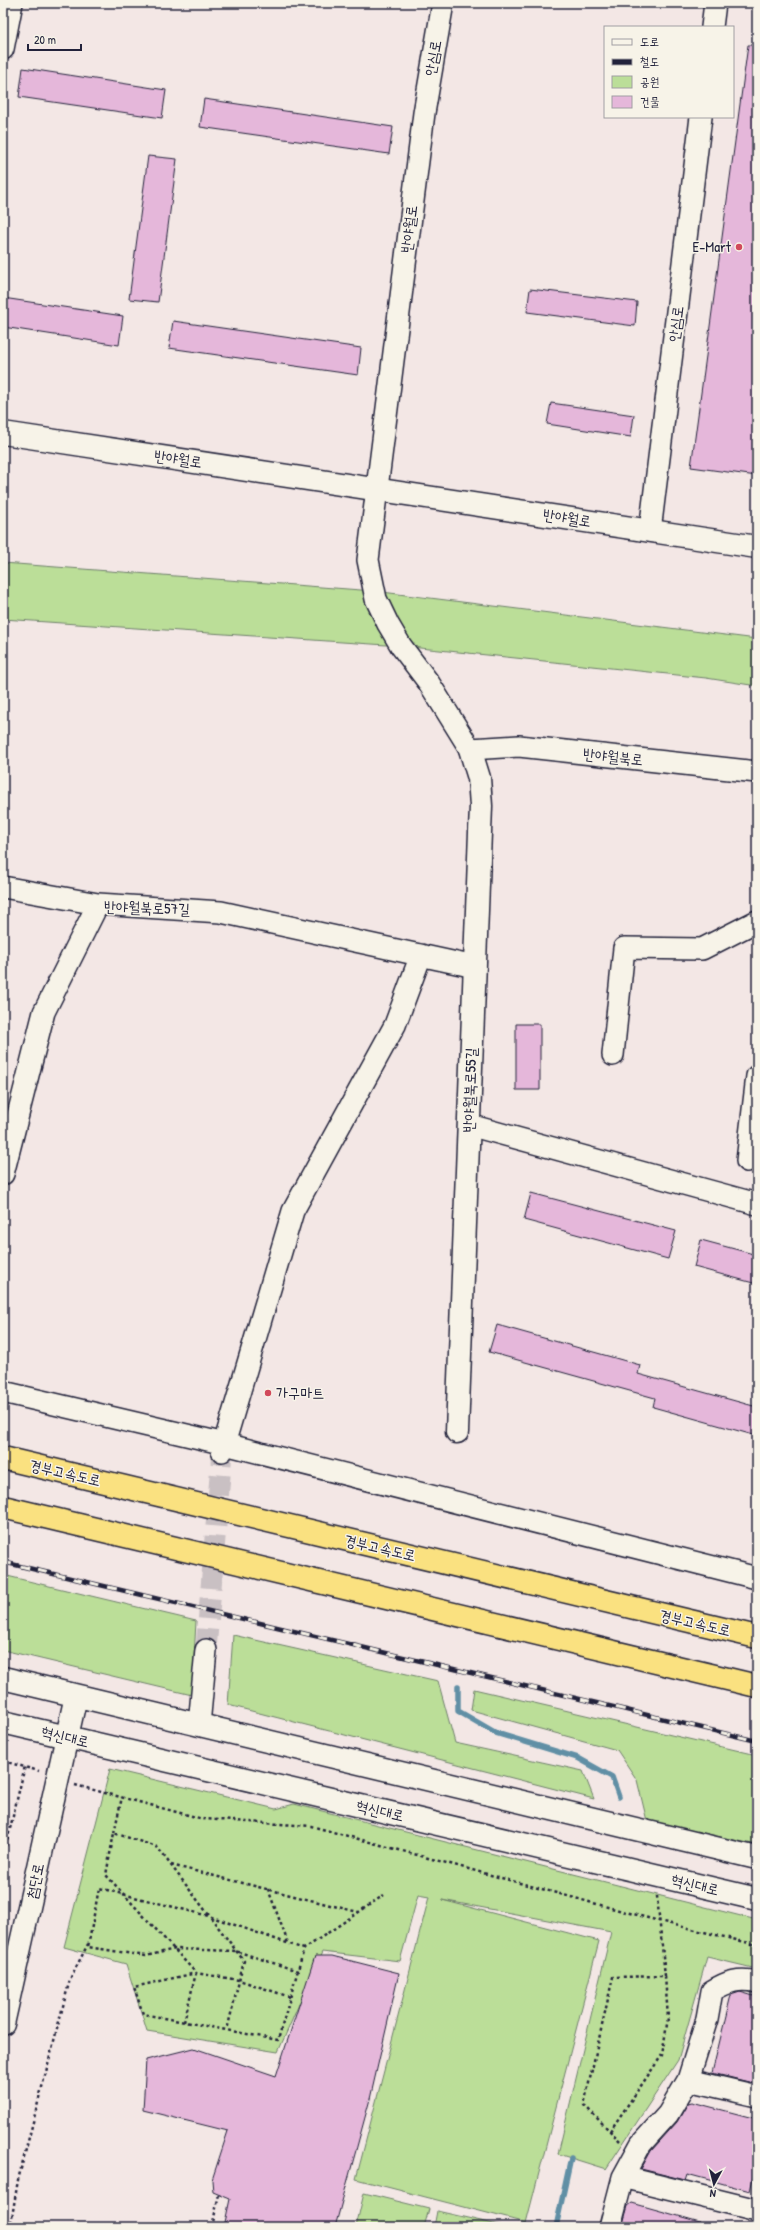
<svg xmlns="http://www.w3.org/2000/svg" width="760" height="2230" viewBox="0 0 760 2230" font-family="'Patrick Hand','Poor Story',sans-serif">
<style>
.green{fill:#bbde98;stroke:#6e806a}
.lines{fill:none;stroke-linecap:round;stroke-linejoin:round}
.stream{stroke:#618fa5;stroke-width:5.5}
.building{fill:#e5b7da;stroke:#22223b}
.street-tunnel{stroke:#c9c0c3;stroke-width:21;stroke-dasharray:21 10;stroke-linecap:butt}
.street-casing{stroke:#22223b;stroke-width:24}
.secondary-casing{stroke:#22223b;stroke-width:25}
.highway-casing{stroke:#22223b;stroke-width:25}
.path{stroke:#22223b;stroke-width:2.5;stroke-dasharray:3 3;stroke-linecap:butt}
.street{stroke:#f7f3e8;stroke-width:21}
.secondary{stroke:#f7f3e8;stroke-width:22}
.highway{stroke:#fae180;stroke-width:22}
.rail-casing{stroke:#22223b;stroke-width:4.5}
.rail{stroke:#f7f3e8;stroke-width:3;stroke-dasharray:9;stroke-linecap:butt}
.poi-dot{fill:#d1495b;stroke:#f7f3e8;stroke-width:1.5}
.labels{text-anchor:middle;stroke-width:3;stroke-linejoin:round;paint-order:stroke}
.street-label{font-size:15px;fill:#22223b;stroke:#f7f3e8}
.poi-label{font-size:15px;fill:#22223b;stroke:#f7f3e8;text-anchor:end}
</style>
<rect width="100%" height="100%" fill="#f3e7e5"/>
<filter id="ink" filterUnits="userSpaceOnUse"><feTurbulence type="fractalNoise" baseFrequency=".025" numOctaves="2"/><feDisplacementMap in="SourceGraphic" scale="8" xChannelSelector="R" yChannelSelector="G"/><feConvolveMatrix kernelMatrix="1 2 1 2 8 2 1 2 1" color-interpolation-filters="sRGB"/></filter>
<g filter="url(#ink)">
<path class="green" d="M3,563l371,28 383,48v47l-51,-8 -305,-32 -398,-27z
M3,1575l193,46 -4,74 -189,-45z
M233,1635l205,46 17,62 128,28 11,28 -366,-94z
M474,1689l283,66v90l-110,-24 -10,-41 -20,-30 -146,-40z
M110,1769l166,40 18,-5 463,116v49l-50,-12 -29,103 -72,109 -48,-15 53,-222 -169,-32 157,41 -73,282 -170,-44 73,-282 -11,-2 -18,66 -78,-9 -44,100 -131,-21 -21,-67 -62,-17z
M364,2193l65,16 -5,18h-68z
M437,2211l70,16h-73z"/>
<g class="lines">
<path class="stream" d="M458,1686v25l38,22 82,25 34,19 7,20
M556,2227l15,-69"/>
</g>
<path class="building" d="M748,45h9v431l-66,-9z
M23,68l143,22 -4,28 -143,-21z
M204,99l189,28 -4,27 -189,-27z
M148,156l29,3 -19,143 -29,-3z
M530,289l107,13 -2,24 -108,-14z
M3,298l120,18 -4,29 -116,-18z
M173,321l188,27 -3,27 -189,-27z
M551,403l83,12 -3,22 -84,-13z
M516,1024h24v66h-24z
M531,1193l145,38 -8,28 -144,-39z
M701,1240l56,15v29l-63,-17z
M497,1325l143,40 -2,9 119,33v29l-104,-29 2,-9 -166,-46z
M315,1956h17l67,17 -29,126 -35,128h-111l6,-28 -17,-7 -1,-12 16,-49 -85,-21 3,-50 48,-12 82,28z
M740,1992l17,5v87l-45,-11 19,-78z
M692,2102l65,17v43l-7,29 -63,-17 -2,6 -44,-11 10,-18 26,-29 11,-19z
M632,2203l68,19 -1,5h-77l6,-21z"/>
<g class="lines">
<path class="street-tunnel" d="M206,1650l16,-199"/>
<defs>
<path id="street" d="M443,3l-19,110 -56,447 8,39 12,25 13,22 28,37 41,66 49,-3 238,26
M712,27l3,-24
M3,49l9,-46
M650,531l51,-414
M3,887l95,17
M613,1055l11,-107 78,1 55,-28
M469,1125l288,79
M747,1161l10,-85
M3,1174l41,-162 54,-108 123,8 254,55
M3,1392l222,52 532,134
M222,1451l71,-240 102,-186 26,-70
M199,1725l7,-75
M688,2080l69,16
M623,2177l134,33
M610,2227l13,-50 18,-33 27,-30 20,-34 19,-61 5,-28c16,-10 27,-13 45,-9"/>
<path id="secondary" d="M3,433l754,114
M457,1432l24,-626 -2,-28 -9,-29
M3,1678l754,180
M3,1722l754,177
M3,2024l73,-328"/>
<path id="highway" d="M3,1458l754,179
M3,1507l754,179"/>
</defs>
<use href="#street" class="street-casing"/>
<use href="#secondary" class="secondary-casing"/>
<use href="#highway" class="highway-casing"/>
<path class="path" d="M3,1761l36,10
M75,1785l128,34 108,7 348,95 98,24
M114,1833l8,-36
M3,1858l22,-92
M171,1865l187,47
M268,1889l20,54
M298,1971l-62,-20 -61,-2 -29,7 -58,-9 11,-59 110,28 95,33
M290,1997l-51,-17 -43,-7 -62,14 9,27 135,26 26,-91 80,-54
M184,2022l12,-49 -90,-98 8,-42 43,14 87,114 -17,69
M610,2131l52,-76 6,-37 -3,-42
M620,2141l-36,-36 29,-128 52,-1 -8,-80
M15,2227l-4,-4 7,-43 52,-201 18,-35
M212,2227l7,-33"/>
<use href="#street" class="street"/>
<use href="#secondary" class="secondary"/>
<use href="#highway" class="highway"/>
<defs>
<path id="rail" d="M3,1562l754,179"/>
</defs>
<use href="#rail" class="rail-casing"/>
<use href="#rail" class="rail"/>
</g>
</g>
<g class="poi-dot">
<circle cx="739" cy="247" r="4"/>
<circle cx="268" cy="1393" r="4"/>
</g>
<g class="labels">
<g class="street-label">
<text transform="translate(433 58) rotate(-80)" y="5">안심로</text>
<text transform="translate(409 229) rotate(-83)" y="5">반야월로</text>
<text transform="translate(676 324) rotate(-83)" y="5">안심로</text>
<text transform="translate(178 459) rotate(8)" y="5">반야월로</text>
<text transform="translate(567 518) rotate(9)" y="5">반야월로</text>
<text transform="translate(613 757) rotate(6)" y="5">반야월북로</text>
<text transform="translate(147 908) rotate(2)" y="5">반야월북로57길</text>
<text transform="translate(470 1090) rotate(-88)" y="5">반야월북로55길</text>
<text transform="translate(65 1473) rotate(13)" y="5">경부고속도로</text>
<text transform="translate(380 1548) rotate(13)" y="5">경부고속도로</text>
<text transform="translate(695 1623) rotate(13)" y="5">경부고속도로</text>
<text transform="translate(65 1737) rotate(13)" y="5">혁신대로</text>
<text transform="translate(380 1811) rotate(13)" y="5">혁신대로</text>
<text transform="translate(35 1881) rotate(-78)" y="5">첨단로</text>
<text transform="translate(695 1885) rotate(13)" y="5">혁신대로</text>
</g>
<g class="poi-label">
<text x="731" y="252">E-Mart</text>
<text x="276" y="1398" text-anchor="start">가구마트</text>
</g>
</g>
<rect width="760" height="2230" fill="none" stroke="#f7f3e8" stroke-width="16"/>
<rect x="8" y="8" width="744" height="2214" fill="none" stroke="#22223b" stroke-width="1.5" filter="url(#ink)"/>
<rect x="604" y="26" width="130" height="92" fill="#f7f3e8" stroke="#a29fa3"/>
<rect x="612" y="39" width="20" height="6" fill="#f7f3e8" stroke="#a29fa3"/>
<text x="640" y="46" font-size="12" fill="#22223b">도로</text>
<rect x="612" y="59" width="20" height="6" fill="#22223b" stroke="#a29fa3"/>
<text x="640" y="66" font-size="12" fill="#22223b">철도</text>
<rect x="612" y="76" width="20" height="12" fill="#bbde98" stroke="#a29fa3"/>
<text x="640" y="86" font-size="12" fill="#22223b">공원</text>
<rect x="612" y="96" width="20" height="12" fill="#e5b7da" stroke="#a29fa3"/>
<text x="640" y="106" font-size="12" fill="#22223b">건물</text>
<g transform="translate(714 2184) rotate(187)" stroke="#f7f3e8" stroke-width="3" paint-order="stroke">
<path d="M0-3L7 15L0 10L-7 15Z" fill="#22223b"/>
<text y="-6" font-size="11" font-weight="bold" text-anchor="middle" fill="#22223b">N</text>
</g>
<path d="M28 44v6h53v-6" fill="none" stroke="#22223b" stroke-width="2"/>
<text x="34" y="44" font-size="12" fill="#22223b" stroke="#f7f3e8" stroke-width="3" paint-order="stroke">20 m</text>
</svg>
